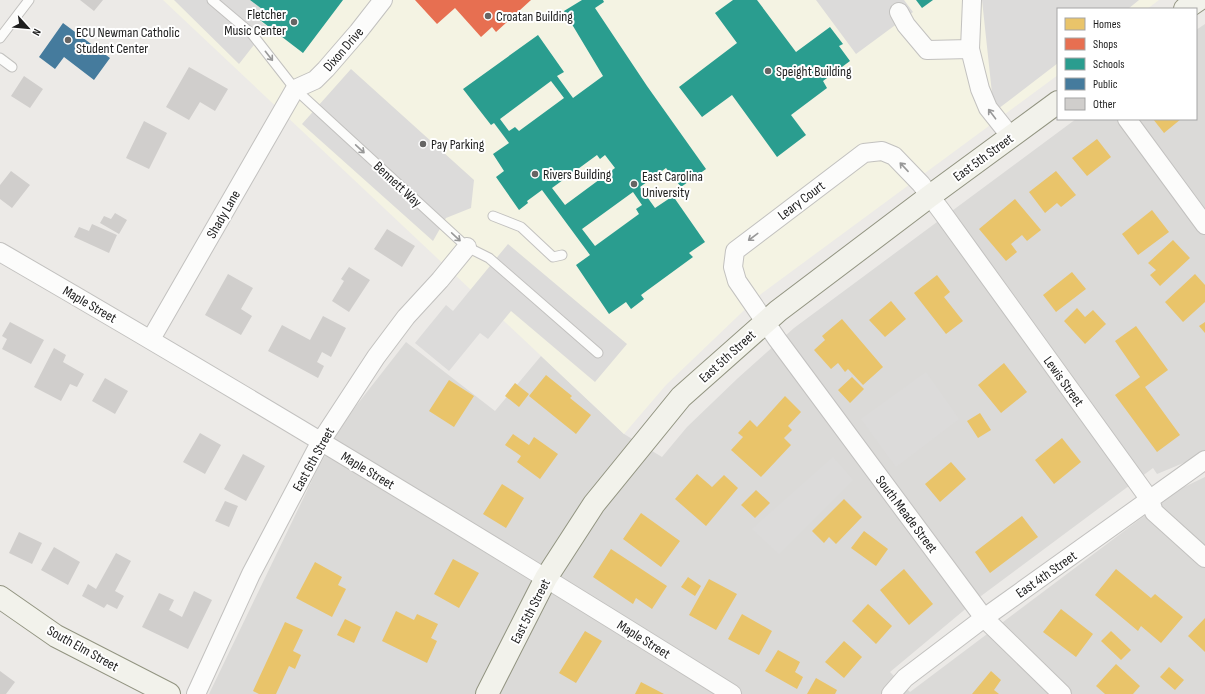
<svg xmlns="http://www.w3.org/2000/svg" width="1205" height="694" viewBox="0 0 1205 694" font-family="'Sofia Sans Condensed',sans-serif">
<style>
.residential{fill:#dbdad8}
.education{fill:#f4f3e3}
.parking{fill:#dcdbda}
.homes{fill:#e9c46a}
.shops{fill:#e76f51}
.schools{fill:#2a9d8f;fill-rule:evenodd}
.public{fill:#457b9d}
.building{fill:#d0cecc}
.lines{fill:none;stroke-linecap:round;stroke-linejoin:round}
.lane-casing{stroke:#c2c1bf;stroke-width:11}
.street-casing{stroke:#c2c1bf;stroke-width:20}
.secondary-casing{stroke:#929481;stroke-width:24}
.lane{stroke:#fcfcfb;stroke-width:9}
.street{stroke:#fcfcfb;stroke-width:18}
.secondary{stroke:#f2f2eb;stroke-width:22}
.oneway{stroke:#989898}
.poi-dot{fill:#666564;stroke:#fff;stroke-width:1.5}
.labels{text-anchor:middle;stroke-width:4;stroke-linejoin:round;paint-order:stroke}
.poi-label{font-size:14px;fill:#1e1e1e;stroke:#fff;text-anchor:start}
.street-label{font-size:14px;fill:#1e1e1e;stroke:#fff}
</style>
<rect width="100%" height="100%" fill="#eceae7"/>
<path class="residential" d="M1205,24v430l-48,20 -4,-6 -172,128 -91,76 20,20 270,-203 25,-12v217h-996l108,-224 28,-50 61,-78 89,69 46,-55 83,78 38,23 25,-30 51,-49 56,-50 282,-209h120v-89z"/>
<path class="education" d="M163,0h996l-12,9h-89v66l-297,219 -95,91 -42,49z"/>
<path class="parking" d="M174,0h76l12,9 -6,9 12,9 -29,37z
M816,0h88l9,12 -57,42z
M982,0h157l-11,9h-70v54l-64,49z
M351,69l123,111 -3,28 -25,10 -13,23 -131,-117z
M508,244l119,100 -32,38 -84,-71 -23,28 -8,-6 -31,38 -34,-28 31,-38 7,6z
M926,372l33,47 -63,48 -35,-48z
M833,457l20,23 -74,74 -27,-25z"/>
<path class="homes" d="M1153,119h28l-17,14z
M1097,139l14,18 -24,19 -15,-18z
M1056,171l20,24 -15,12 -4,-4 -12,10 -16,-21z
M1015,199l26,31 -14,11 -5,-6 -11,9 6,8 -11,9 -27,-32z
M1152,210l17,22 -31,23 -16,-21z
M1173,240l17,18 -30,28 -10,-11 6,-5 -8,-7z
M1072,272l14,17 -30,23 -13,-17z
M1195,274l10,11v17l-22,20 -18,-20z
M937,275l13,17 -6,5 19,24 -17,13 -32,-41z
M891,301l15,18 -21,18 -16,-17z
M1077,308l8,9 8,-7 13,14 -21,20 -21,-23z
M842,319l41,48 -20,18 -15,-16 -3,3 -7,-9 -7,6 -17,-19 11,-10 -3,-4z
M1205,322v11l-6,-7z
M1136,326l32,44 -23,17 35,48 -23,17 -42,-57 25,-18 -25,-36z
M1004,363l23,29 -26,21 -23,-28z
M546,375l26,21 -2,2 21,17 -15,19 -47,-38z
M852,377l12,12 -14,14 -12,-13z
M449,380l25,16 -20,31 -25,-16z
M515,383l14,11 -10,13 -14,-11z
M785,396l16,16 -13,14 4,4 -8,8 7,7 -30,32 -30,-27 12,-13 -5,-4 12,-13 7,7z
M980,413l11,17 -13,8 -11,-17z
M513,434l16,11 5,-8 24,17 -18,25 -23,-17 4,-6 -16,-11z
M1062,438l19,24 -27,22 -19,-24z
M951,462l15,17 -26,23 -15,-18z
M697,474l15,13 12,-12 14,13 -32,38 -31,-27z
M502,484l22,14 -18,30 -23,-14z
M756,490l14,13 -15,15 -14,-13z
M844,499l18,18 -26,27 -7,-7 -5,6 -12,-12z
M641,513l39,28 -19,26 -38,-28z
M1022,516l16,21 -48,36 -15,-21z
M864,531l24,18 -12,17 -25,-18z
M611,549l56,37 -15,23 -16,-11 -3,6 -40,-27z
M453,559l26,14 -20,35 -25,-14z
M315,562l27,15 -4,8 8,4 -14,28 -36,-19z
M904,569l29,35 -24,21 -29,-35z
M1116,569l35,29 4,-4 28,23 -22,26 -20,-17 -3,5 -43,-36z
M688,577l13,9 -6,10 -14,-9z
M709,579l28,15 -21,36 -27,-15z
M868,604l24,22 -16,18 -24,-23z
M1061,609l32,25 -17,23 -33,-25z
M396,611l18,9 3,-6 21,10 -7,14 6,3 -10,22 -45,-22z
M742,614l30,17 -13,24 -31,-16z
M1205,618v34l-17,-16z
M345,619l16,8 -7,16 -17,-8z
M285,622l18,8 -10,21 8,4 -6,14 -6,-3 -13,28h-17l-6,-3z
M585,631l17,10 -26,42 -17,-10z
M1111,631l20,19 -10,10 -20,-19z
M844,641l18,16 -18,21 -19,-16z
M778,650l22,12 -5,10 8,5 -6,12 -32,-18z
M1116,664l24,22 -7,8h-28l-9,-8z
M1169,667l15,13 -9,10 -15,-13z
M991,671l10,9 -7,10 5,4h-27z
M816,678l21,12 -2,4h-28z
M641,682l23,12h-29z"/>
<path class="shops" d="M415,0h116l-35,32 -4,-5 -11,10 -26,-29 -18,16z"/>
<path class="schools" d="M250,0h93l-40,53 -47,-36 6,-8z
M582,0h21l1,2 -9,6 52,78 59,83 -25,18 -15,-19 -26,19 15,21 18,-12 32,46 -16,11 4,4 -52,38 3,4 -13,10 -5,-7 -17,12 -33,-49 14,-10 -48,-65 -15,11 1,2 -9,7 -23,-33 8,-6 -11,-17 16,-11 -15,-20 -3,2 -28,-36 75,-54 26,37 -7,4 16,22 30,-22 -39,-65zM551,81l13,17 -45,33 -4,-4 -6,4 -9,-12zM597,155l3,4 5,-4 10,13 -50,37 -13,-17zM633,192l9,13 -6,4 3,5 -44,32 -13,-17z
M733,0h24l39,52 34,-25 13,17 -4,2 11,15 -27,20 4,7 -36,27 15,20 -29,22 -45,-62 -30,22 -23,-30 58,-44 -22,-30z
M916,0h17l-11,8z"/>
<path class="public" d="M63,23l47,35 -16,22 -30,-23 -9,12 -16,-12z"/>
<path class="building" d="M80,0h23l-9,11z
M189,67l39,22 -13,22 -15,-9 -11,18 -23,-13z
M24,76l19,13 -13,19 -19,-12z
M144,121l23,12 -18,36 -23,-11z
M11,171l19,14 -18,23 -12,-9v-14z
M115,213l12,7 -8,14 -19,-11 4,-7 7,3z
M92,224l25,11 -8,18 -35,-16 5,-10 10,4z
M387,229l28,17 -13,21 -28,-18z
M349,267l21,13 -21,32 -17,-11 12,-20 -3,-2z
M228,274l25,14 -12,21 11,7 -11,19 -36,-20z
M323,316l23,12 -15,29 -9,-5 -5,10 7,4 -6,12 -50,-27 14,-26 28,15z
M10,322l34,18 -13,24 -29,-15 5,-10 -5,-3z
M54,348l12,7 -3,7 21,12 -7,13 -7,-3 -9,17 -27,-14z
M105,378l23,13 -13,23 -23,-13z
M200,433l21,12 -16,29 -22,-12z
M243,454l22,12 -19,35 -22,-12z
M225,501l13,5 -9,21 -14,-6z
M19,532l23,11 -10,21 -23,-11z
M54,547l26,15 -12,23 -27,-15z
M116,553l15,8 -16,30 9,5 -7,13 -10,-5 -3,4 -22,-12 6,-12 8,5z
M194,591l18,9 -24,49 -46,-22 17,-34 15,7 -5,10 13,7z
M0,671l15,11 -9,12h-6z"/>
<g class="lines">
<defs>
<path id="lane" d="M212,0l40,34 43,55 172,158 22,11 109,95
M0,38l29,-38
M0,58l12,9
M493,216l28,11 32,30 9,-2"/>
<path id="street" d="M972,0l-2,49 10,40 8,19 23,29
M899,12l7,13 21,25 43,-1
M1127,119l78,106
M0,252c247,143 491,291 732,442
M151,339l144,-250 20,-9 11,-11 32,-37 25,-32
M196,694l55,-120 70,-133 55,-84 30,-40 34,-37 27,-33
M891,694l14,-16 79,-60 221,-158
M1062,694l-78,-76 -207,-279 -40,-58 -4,-14 2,-16 129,-98 18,-2 12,5 27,28 21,28 208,288 4,12 51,46"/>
<path id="secondary" d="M1185,9l13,-9
M0,597l56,39 113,58
M487,694l59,-116 48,-74 87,-107 97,-86 152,-115 128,-94"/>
</defs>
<use href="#lane" class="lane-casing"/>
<use href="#street" class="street-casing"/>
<use href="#secondary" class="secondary-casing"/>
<use href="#lane" class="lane"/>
<use href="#street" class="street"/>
<use href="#secondary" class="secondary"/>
</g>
<defs><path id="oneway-shaft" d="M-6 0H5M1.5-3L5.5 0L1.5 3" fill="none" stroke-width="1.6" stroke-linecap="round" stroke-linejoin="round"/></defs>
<g class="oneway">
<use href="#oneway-shaft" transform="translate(269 56) rotate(52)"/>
<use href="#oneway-shaft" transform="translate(992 114) rotate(-127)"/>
<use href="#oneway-shaft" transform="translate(360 149) rotate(43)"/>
<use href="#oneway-shaft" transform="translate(904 167) rotate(-133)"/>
<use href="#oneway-shaft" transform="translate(456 237) rotate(43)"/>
<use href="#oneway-shaft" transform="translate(753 237) rotate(143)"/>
</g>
<g class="poi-dot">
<circle cx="488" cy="16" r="4"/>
<circle cx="294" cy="22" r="4"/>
<circle cx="68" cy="40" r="4"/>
<circle cx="768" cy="71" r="4"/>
<circle cx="423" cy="144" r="4"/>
<circle cx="535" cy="174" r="4"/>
<circle cx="634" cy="184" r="4"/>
</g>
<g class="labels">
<g class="poi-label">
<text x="286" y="19" text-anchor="end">Fletcher<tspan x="286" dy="16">Music Center</tspan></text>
<text x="496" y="21">Croatan Building</text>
<text x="76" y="37">ECU Newman Catholic<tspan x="76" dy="16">Student Center</tspan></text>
<text x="776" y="76">Speight Building</text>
<text x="431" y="149">Pay Parking</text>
<text x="543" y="179">Rivers Building</text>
<text x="642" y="181">East Carolina<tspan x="642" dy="16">University</tspan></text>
</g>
<g class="street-label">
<text transform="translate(343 49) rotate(-49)" y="5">Dixon Drive</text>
<text transform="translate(983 157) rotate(-36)" y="5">East 5th Street</text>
<text transform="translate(398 184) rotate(43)" y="5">Bennett Way</text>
<text transform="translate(801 200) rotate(-37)" y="5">Leary Court</text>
<text transform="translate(223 214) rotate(-60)" y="5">Shady Lane</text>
<text transform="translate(90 304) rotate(30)" y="5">Maple Street</text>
<text transform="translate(727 356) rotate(-42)" y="5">East 5th Street</text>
<text transform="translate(1064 381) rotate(54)" y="5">Lewis Street</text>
<text transform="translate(313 459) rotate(-61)" y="5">East 6th Street</text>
<text transform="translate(368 470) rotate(31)" y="5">Maple Street</text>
<text transform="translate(907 514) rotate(53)" y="5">South Meade Street</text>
<text transform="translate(1046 574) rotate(-35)" y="5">East 4th Street</text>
<text transform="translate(530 611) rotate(-63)" y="5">East 5th Street</text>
<text transform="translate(644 639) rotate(32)" y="5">Maple Street</text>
<text transform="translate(83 648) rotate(29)" y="5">South Elm Street</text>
</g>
</g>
<rect x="1057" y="8" width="140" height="112" fill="#ffffff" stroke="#a5a5a5"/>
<rect x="1065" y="18" width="20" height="12" fill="#e9c46a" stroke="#a5a5a5"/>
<text x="1093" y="28" font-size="12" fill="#1e1e1e">Homes</text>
<rect x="1065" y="38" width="20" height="12" fill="#e76f51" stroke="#a5a5a5"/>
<text x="1093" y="48" font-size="12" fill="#1e1e1e">Shops</text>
<rect x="1065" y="58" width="20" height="12" fill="#2a9d8f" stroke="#a5a5a5"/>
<text x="1093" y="68" font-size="12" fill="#1e1e1e">Schools</text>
<rect x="1065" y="78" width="20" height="12" fill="#457b9d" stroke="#a5a5a5"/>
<text x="1093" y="88" font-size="12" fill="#1e1e1e">Public</text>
<rect x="1065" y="98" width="20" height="12" fill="#d0cecc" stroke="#a5a5a5"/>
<text x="1093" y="108" font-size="12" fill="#1e1e1e">Other</text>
<g transform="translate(28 28) rotate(117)" stroke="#ffffff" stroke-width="3" paint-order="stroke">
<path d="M0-3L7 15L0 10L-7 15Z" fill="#1e1e1e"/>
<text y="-6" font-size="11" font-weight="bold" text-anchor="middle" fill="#1e1e1e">N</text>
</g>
</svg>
